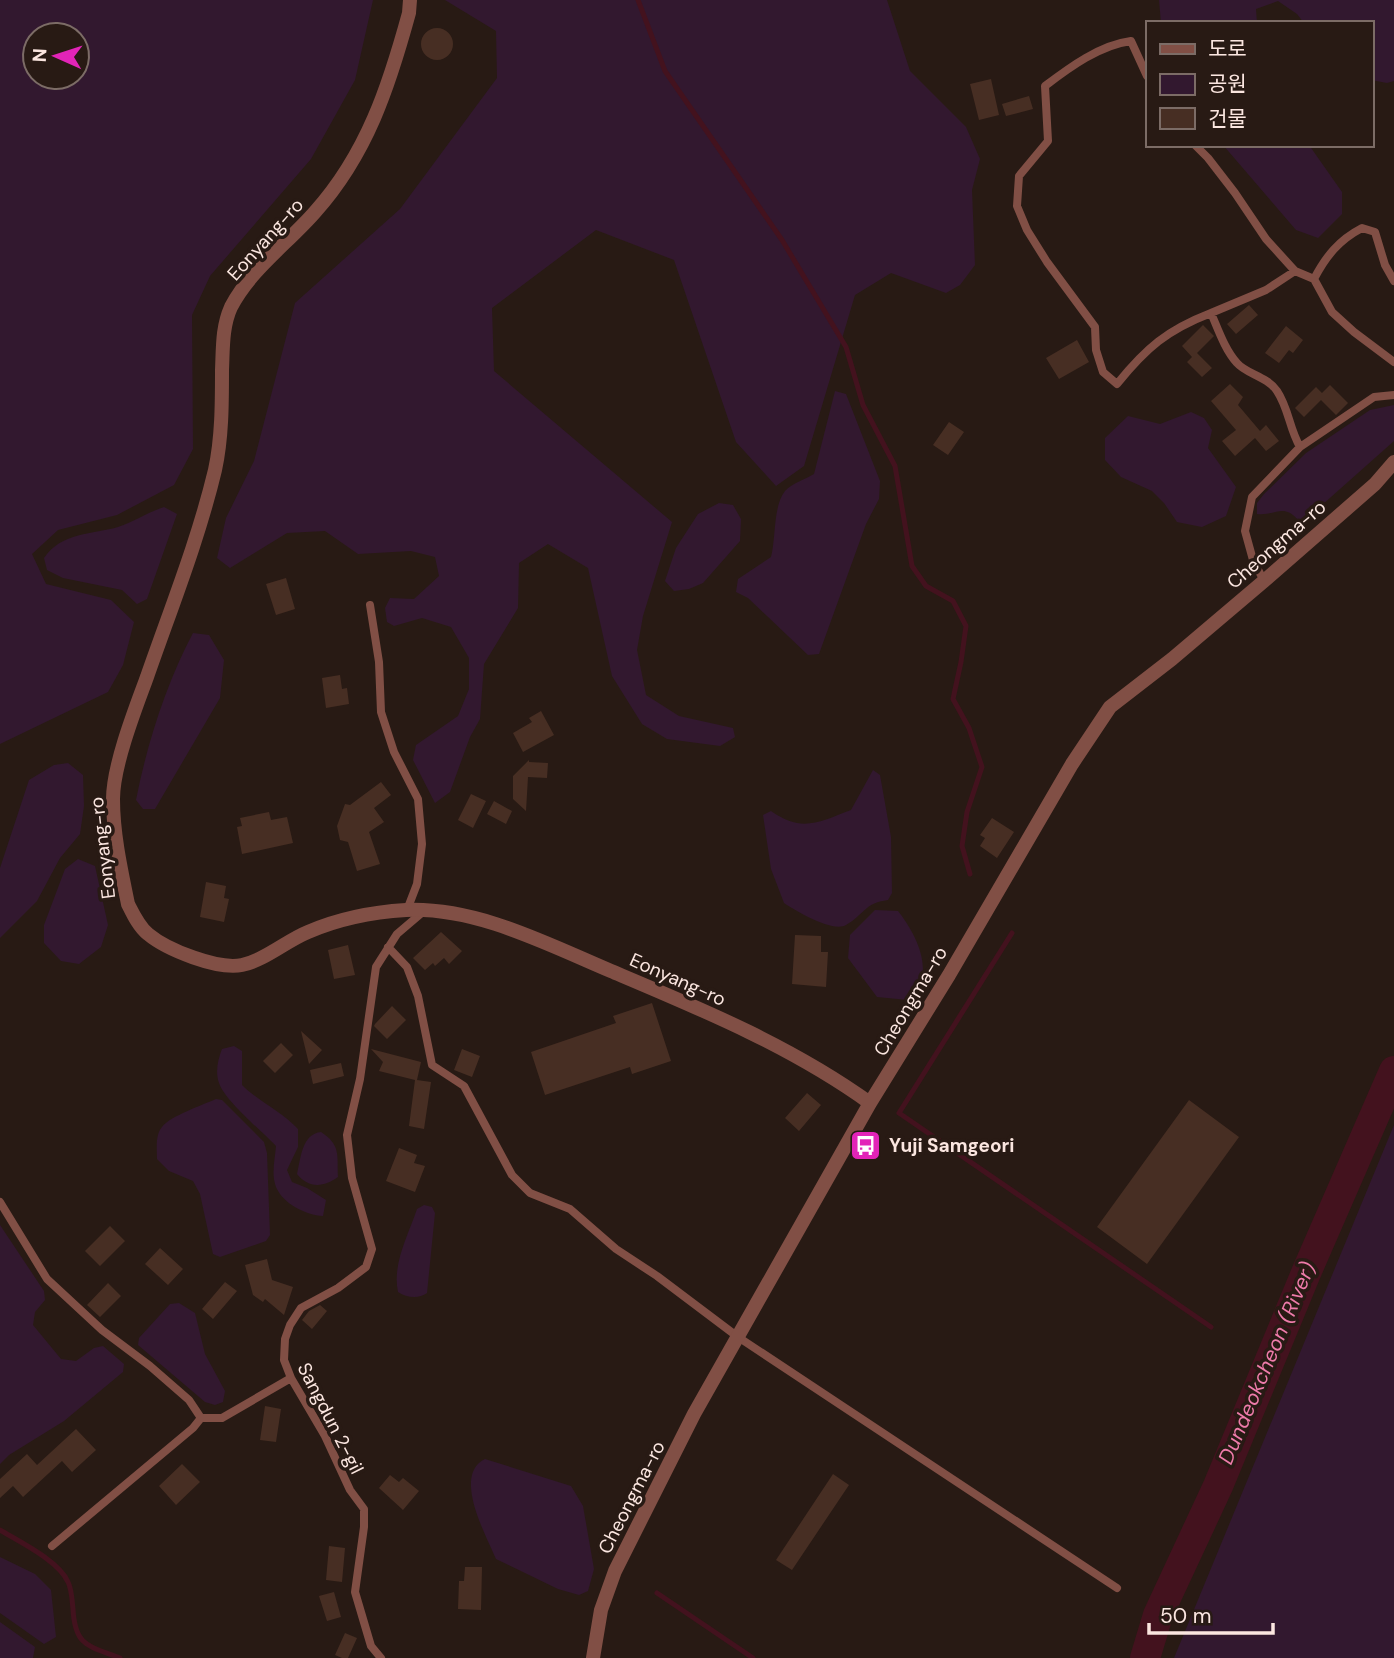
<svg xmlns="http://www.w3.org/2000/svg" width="1394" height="1658" viewBox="0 0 1394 1658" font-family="'DM Sans','Noto Sans KR',sans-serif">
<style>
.green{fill:#32182f;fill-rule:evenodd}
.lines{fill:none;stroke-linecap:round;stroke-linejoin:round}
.stream{stroke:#43121e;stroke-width:5}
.river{stroke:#43121e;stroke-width:30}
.building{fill:#472e23}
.service{stroke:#814f45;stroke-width:8}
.tertiary{stroke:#814f45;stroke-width:14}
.labels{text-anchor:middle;stroke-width:7;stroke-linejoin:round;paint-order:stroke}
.street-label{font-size:19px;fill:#fbe6e0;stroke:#281a14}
.poi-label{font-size:19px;font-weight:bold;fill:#fbe6e0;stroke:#281a14;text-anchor:start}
.water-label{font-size:21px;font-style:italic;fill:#ee7baa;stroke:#281a14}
</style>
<rect width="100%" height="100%" fill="#281a14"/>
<path class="green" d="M0,0h373l-18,80 -44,79 -101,117 -18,39 1,134 -19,36 -57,30 -59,15 -26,24 14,30 65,16 23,22 -11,43 -15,27 -108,52zM35,35h42v42h-42z
M445,0h442l23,71 56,56 14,32 -8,31 3,75 -15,20 -14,8 -55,-20 -36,22 -51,171 -28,20 -40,-44 -62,-182 -78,-30 -104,78 2,63 178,151 -29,94 -6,34 9,45 33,21 54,12 2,9 -15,9 -53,-7 -25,-15 -30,-48 -24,-108 -40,-24 -29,19 -1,45 -34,56 -4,55 -10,18 -20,55 -15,11 -22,-43 3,-15 42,-29 11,-27v-31l-18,-31 -29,-9 -28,8 -7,-4 -2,-14 5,-10 24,1 25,-23 -4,-19 -24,-6 -53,3 -33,-23 -38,2 -57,35 -13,-10 9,-40 28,-57 41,-158 105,-94 97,-131 -1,-47z
M1159,0h235v81l-7,2 -16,-3v-57h-67l-7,-9 -19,-13 -22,8 1,14h-96z
M1223,145h86l33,47v22l-24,24 -22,-8z
M835,391l11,3 34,87 -1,18 -13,25 -47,130 -11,1 -60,-57 -12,-6 2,-13 33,-22c5,-19 2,-51 14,-66 7,-8 21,-12 29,-17z
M1394,405v36l-90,80 -6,-1c-15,-17 -22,-4 -41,-6v-11l7,-9 42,-41 64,-43z
M1191,412l13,6 8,12 -4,18 28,39 -10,29 -24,11 -25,-5 -13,-19 -12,-12 -31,-14 -16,-17v-22l23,-22 32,8z
M719,503l14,2 8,14 -1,22 -37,42 -14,6 -15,2 -9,-10 11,-33 22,-34z
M164,507l13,7 -30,85 -10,5 -15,-14 -59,-12 -16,-8 -3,-12c18,-26 46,-23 74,-31 16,-5 30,-15 46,-20z
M193,633l16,2 15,25 -4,38 -65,111h-12l-7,-9c11,-56 30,-116 57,-167z
M68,763l15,12 1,31 -4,28 -20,24 -23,43 -37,37v-70l29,-88 25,-15z
M873,770l7,5 11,62 1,56 -4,7c-24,3 -24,15 -42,25 -13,8 -50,-14 -62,-22l-13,-34 -8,-54 8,-4c31,22 48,11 80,-1z
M78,859l17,7 13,59 -7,22 -22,17 -18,-3 -17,-18v-18l21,-56z
M875,910l23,1c15,19 33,51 21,75 -3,5 -7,10 -11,14l-31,-3 -29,-39 2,-23z
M234,1046l8,5v34c17,17 39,26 56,44v18l-11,23 5,12 15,6 19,12 -3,16c-17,-1 -40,-12 -47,-29 -5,-13 -1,-28 0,-41 -14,-15 -51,-45 -57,-63 -4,-11 -1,-24 3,-34z
M216,1099l6,1 42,42 3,11 3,82 -4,6 -46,16 -7,-3 -13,-60 -7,-13 -24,-10 -12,-12c0,-10 -2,-24 5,-32 8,-11 41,-22 54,-28z
M1394,1125v533h-220z
M321,1132c20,13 16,23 17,45 -14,10 -29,12 -41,-3 4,-17 5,-40 24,-42z
M424,1205l8,2 3,6 -8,80c-8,6 -20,5 -29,-1 -6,-28 10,-56 19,-83z
M0,1225l44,66 1,9 -10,12 -2,13 28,34 15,2 18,-13 9,-2 21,18 -1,8 -59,49 -55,34 -9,9z
M179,1303l16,10 10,41 20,37 -2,11 -8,3 -10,-3 -67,-57 1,-7 31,-34z
M485,1459l86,27 12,20 11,63 -6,22 -9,4 -21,-6 -62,-30c-10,-24 -44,-84 -11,-100z
M0,1557l35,17 16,16 5,47 -12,7 -44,-31z
M0,1622l35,25 -2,11h-33z"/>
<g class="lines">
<path class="stream" d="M638,0l27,71 117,169 64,107 17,58 32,61 17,100 14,20 27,15 13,25 -5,36 -8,37 16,29 13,39 -15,45 -5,34 8,28
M1012,933l-113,180 312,214
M0,1530c20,12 59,31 68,52 4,8 4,19 5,27 2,38 16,37 47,49
M657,1593l96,65"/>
<path class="river" d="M1145,1658l13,-43 60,-129 88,-213 88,-202"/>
</g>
<path class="building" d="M421 44a16 16 0 1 1 32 0a16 16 0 1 1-32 0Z
M991,79l8,36 -20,5 -9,-36z
M1029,96l4,13 -27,7 -4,-12z
M1249,305l9,10 -22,19 -9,-10z
M1203,325l11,11 -17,17 15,15 -10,9 -15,-15 5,-5 -10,-11z
M1286,326l17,14 -10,13 -4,-3 -10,13 -14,-10z
M1077,340l12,22 -30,17 -13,-21z
M1230,384l13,13 -5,8 22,26 6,-6 13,16 -13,10 -11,-13 -20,18 -13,-15 14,-11 -25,-29z
M1330,385l18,18 -12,12 -15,-15 -17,17 -9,-9 21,-21 6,6z
M949,422l15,10 -16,23 -15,-10z
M286,578l9,31 -19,6 -10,-31z
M340,675l2,14 5,-1 2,16 -23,4 -4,-30z
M541,711l13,24 -31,17 -10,-19 19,-11 -3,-4z
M529,760v2l19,1 -1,15 -19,-1 -2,34 -13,-12v-23z
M381,782l10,13 -17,13 10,14 -15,10 11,32 -23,7 -9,-29 -8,-2 -3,-14 8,-22 5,1z
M471,794l15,7 -13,27 -15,-8z
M494,801l18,10 -6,13 -19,-10z
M269,812l2,8 16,-3 6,26 -51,11 -5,-27 5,-1 -2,-8z
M992,818l22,14 -17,26 -17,-12 5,-8 -5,-3z
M206,882l20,4 -2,12 5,1 -5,23 -24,-5z
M441,932l21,19 -13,13 -5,-6 -9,8 -2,-3 -8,7 -12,-12z
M795,935l26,1v16h7l-2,35 -34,-3z
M348,945l7,30 -21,4 -6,-29z
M652,1003l19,58 -39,13 -2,-7 -85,28 -14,-43 85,-29 -3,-7z
M392,1006l14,14 -19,19 -13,-13 1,-2z
M301,1031l21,19 -13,14z
M281,1043l12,12 -18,18 -12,-12z
M371,1049l50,13 -4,18 14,2 -7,47 -15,-3 6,-46 -36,-9 4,-9z
M462,1049l18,7 -8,21 -18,-7z
M341,1063l3,13 -31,8 -3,-14z
M807,1093l14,12 -22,26 -14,-13z
M1189,1100l50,37 -92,127 -50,-37z
M399,1148l18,7 -3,8 11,3 -10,26 -29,-11z
M110,1226l15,15 -25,25 -15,-15z
M160,1248l23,21 -15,16 -23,-21z
M267,1259l5,21 21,7 -9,28 -19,-16 -2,3 -10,-7 -8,-30z
M225,1282l12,9 -24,28 -11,-10z
M108,1283l13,13 -21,21 -13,-12z
M320,1305l7,6 -15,18 -10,-9 7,-9z
M265,1406l16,3 -5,33 -16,-2z
M76,1429l20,21 -24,22 -10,-11 -39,36 -10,-11 -13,12v-19l27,-25 10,11z
M182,1464l18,18 -24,23 -17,-19z
M833,1474l16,11 -57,85 -16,-10z
M390,1475l9,7 4,-4 16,13 -16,19 -24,-22z
M329,1546l16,2 -3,34 -16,-2z
M465,1567h17l-1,43 -23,-1 1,-28h5z
M334,1592l7,25 -14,4 -8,-25z
M345,1633l12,5 -9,20h-6l-7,-3z"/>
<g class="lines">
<path class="service" d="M1147,76l-16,-35c-31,4 -61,26 -86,45l3,55 -29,35 -2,30 10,24 20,32 48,65 1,23 7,22 14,12c29,-36 50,-54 94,-71 7,16 14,37 26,50 9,11 30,13 40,28 12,18 12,37 23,56l-48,50 -7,34 8,29 11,21
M1195,145l13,13 27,35 31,46 29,32 19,8 18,33 22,20 40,30
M1314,279c12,-23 25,-39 48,-51l13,4 10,33 9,16
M1211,313l55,-23 29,-19
M1300,447l74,-50 20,-2
M370,605l9,57 2,50 13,40 24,47 4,45 -5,40 -10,26
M388,947l19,20 11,29 14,69 32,21 48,89 18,18 40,16 46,40 41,27 81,61 379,251
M0,1202l47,77 55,51 48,36 39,34 12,18h21l69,-40
M52,1546l141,-118 8,-10
M381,1658l-10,-12 -16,-54 9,-65v-18l-14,-19 -25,-54 -34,-58 -7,-18 1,-21 5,-14 11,-17 37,-20 28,-21 6,-18 -20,-71 -5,-43 13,-56 16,-112 21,-33 27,-23"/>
<path class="tertiary" d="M410,0l-1,13c-20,73 -42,141 -94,199 -27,31 -65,58 -84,95 -9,20 -8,41 -9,63 0,33 0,68 -7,100 -17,71 -44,138 -68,207 -12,32 -34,89 -34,122 0,35 8,71 15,105 5,10 11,23 20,30 19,16 70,36 94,31 23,-5 44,-24 66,-33 30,-13 65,-20 98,-22 71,-3 141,34 205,61 90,38 180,75 259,132
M593,1658l8,-48 14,-39 79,-157 176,-311 79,-128 123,-211 38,-57 62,-48 92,-78 111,-97 19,-22"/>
</g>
<defs>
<symbol id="bus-square" viewBox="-11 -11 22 22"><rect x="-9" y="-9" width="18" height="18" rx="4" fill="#e224b8" stroke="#281a14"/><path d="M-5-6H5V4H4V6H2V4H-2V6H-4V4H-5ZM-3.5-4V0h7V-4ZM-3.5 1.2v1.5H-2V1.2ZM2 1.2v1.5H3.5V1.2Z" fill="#fff"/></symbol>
</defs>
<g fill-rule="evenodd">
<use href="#bus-square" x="848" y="1128" width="35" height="35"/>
</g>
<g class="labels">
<g class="street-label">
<text transform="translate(265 239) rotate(-48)" y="7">Eonyang-ro</text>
<text transform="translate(1276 544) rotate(-41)" y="7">Cheongma-ro</text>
<text transform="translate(102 848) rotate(-97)" y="7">Eonyang-ro</text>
<text transform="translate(678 979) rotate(24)" y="7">Eonyang-ro</text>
<text transform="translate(910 1001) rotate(-59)" y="7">Cheongma-ro</text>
<text transform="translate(331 1418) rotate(63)" y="7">Sangdun 2-gil</text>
<text transform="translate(631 1497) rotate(-63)" y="7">Cheongma-ro</text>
</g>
<g class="poi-label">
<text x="889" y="1152">Yuji Samgeori</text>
</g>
<g class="water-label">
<text transform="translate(1267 1363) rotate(-67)" y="7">Dundeokcheon (River)</text>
</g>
</g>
<rect x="1146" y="21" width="228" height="126" fill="#281a14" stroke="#7c6c66" stroke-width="2"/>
<rect x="1160" y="44" width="35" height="10" fill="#814f45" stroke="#7c6c66" stroke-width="2"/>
<text x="1208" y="56" font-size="21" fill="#fbe6e0">도로</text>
<rect x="1160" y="74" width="35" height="21" fill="#32182f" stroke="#7c6c66" stroke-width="2"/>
<text x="1208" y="91" font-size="21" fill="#fbe6e0">공원</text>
<rect x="1160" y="108" width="35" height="21" fill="#472e23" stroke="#7c6c66" stroke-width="2"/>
<text x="1208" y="126" font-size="21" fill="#fbe6e0">건물</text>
<g transform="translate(56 56) rotate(273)"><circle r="33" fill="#281a14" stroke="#7c6c66" stroke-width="2"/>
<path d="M0-5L12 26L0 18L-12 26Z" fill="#e224b8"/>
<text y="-10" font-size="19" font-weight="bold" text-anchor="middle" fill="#fbe6e0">N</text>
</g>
<path d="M1149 1623v10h124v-10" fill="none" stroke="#fbe6e0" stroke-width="3.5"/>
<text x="1160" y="1623" font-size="21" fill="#fbe6e0" stroke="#281a14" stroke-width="5" paint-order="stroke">50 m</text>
</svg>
